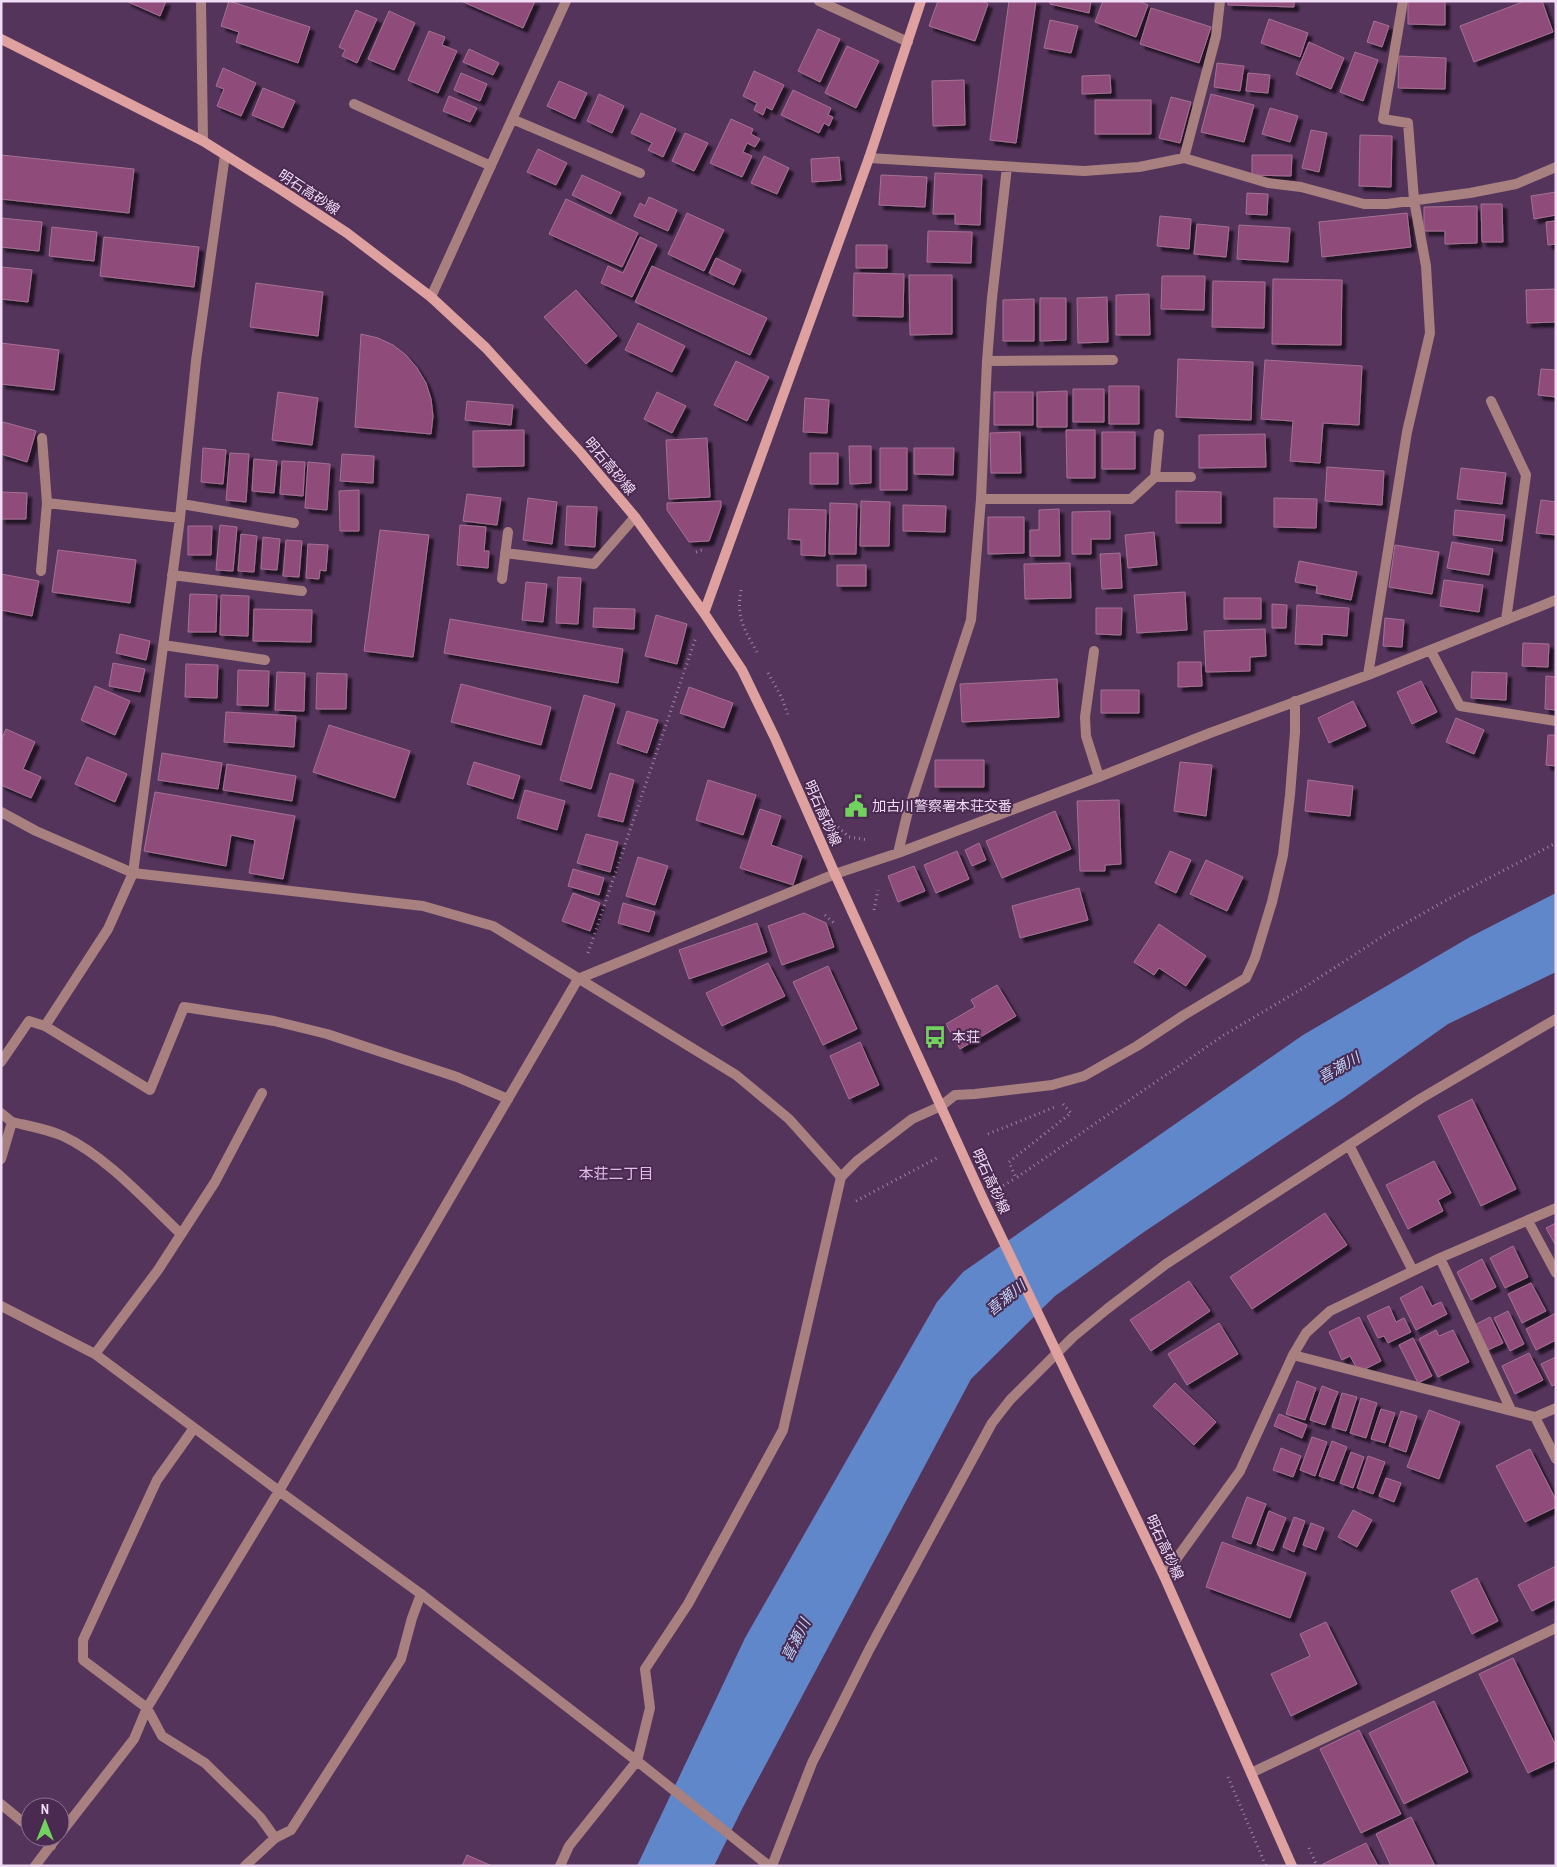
<svg xmlns="http://www.w3.org/2000/svg" width="1557" height="1867" viewBox="0 0 1557 1867" font-family="'Archivo Narrow','Noto Sans JP',sans-serif">
<style>
.water{fill:#6087c9}
.building{fill:#8f4b7a;stroke:#a47192;filter:url(#shadow)}
.lines{fill:none;stroke-linecap:round;stroke-linejoin:round}
.path{stroke:#9e83a4;stroke-width:3;stroke-dasharray:1 4;stroke-linecap:butt}
.lane{stroke:#a7807f;stroke-width:10}
.street{stroke:#a7807f;stroke-width:10}
.secondary{stroke:#dfa19f;stroke-width:10}
.labels{text-anchor:middle;stroke-width:4;stroke-linejoin:round;paint-order:stroke}
.street-label{font-size:14px;fill:#f0dcf4;stroke:#4a2a51}
.poi-label{font-size:14px;fill:#f0dcf4;stroke:#4a2a51;text-anchor:start}
.water-label{font-size:15px;font-style:italic;fill:#bdd3f7;stroke:#4a2a51}
.neighbourhood-label{font-size:15px;fill:#e3bcec;stroke:#4a2a51}
</style>
<defs>
<filter id="shadow"><feDropShadow dx="4.5" dy="4.5" stdDeviation="1" flood-color="#0009"/></filter>
</defs>
<rect width="100%" height="100%" fill="#55345c"/>
<path class="water" d="M1556,893v79l-108,52 -103,73 -204,137 -86,62 -84,83 -229,430 -28,57h-77l108,-228 192,-336 26,-30 340,-237 167,-98z"/>
<path class="building" d="M126,1h40l-6,15z
M229,1l81,26 -12,36 -62,-21 3,-10 -18,-6z
M461,1h74l-12,27z
M938,1h43l7,3 -13,37 -46,-15z
M1009,1h27l-20,142 -26,-3z
M1050,1h41l-2,12 -39,-9z
M1103,1h35l10,4 -12,32 -41,-15z
M1228,1h66v6l-66,-2z
M1408,1h37v24l-37,-1z
M1525,1h17l11,31 -79,30 -14,-36z
M1151,8l60,19 -12,36 -59,-19z
M356,10l21,9 -20,44 -15,-7 3,-6 -6,-3z
M389,11l26,12 -21,47 -26,-11z
M1269,19l39,14 -8,24 -39,-14z
M1050,20l28,6 -7,27 -27,-5z
M1374,21l15,5 -7,21 -15,-5z
M818,29l22,10 -20,43 -22,-11z
M429,31l16,6 -3,8 15,6 -19,42 -30,-13z
M1309,42l35,16 -13,31 -35,-15z
M847,46l32,15 -23,47 -31,-15z
M469,49l30,14 -6,12 -30,-13z
M1355,52l23,8 -15,41 -23,-9z
M1399,56l47,2 -1,31 -47,-1z
M1217,63l27,3 -4,25 -26,-4z
M223,68l33,15 -15,33 -24,-10 7,-17 -8,-3z
M754,71l30,14 -12,25 -6,-3 -3,8 -9,-5 3,-7 -14,-7z
M461,73l26,11 -7,17 -26,-11z
M1248,73l22,2 -2,18 -22,-2z
M1110,75l1,18 -29,1v-18z
M964,80l1,45 -32,1 -1,-45z
M559,81l28,12 -12,26 -28,-13z
M263,88l32,13 -12,27 -31,-13z
M793,90l38,18 -3,7 5,2 -4,9 -5,-3 -5,10 -38,-18z
M599,94l25,12 -12,27 -25,-12z
M1211,94l43,11 -10,37 -43,-10z
M449,96l28,12 -7,14 -27,-11z
M1171,97l20,5 -11,41 -21,-5z
M1095,100h56v34h-56z
M1270,108l28,8 -8,26 -28,-8z
M641,113l35,16 -13,28 -15,-7 4,-7 -21,-10z
M731,119l22,10 -2,5 9,5 -5,8 -8,-4 -4,9 9,4 -10,21 -32,-14z
M1311,130l16,3 -8,39 -17,-4z
M685,133l23,10 -14,28 -22,-10z
M1360,135l32,1 -1,51 -32,-1z
M538,149l29,14 -11,22 -29,-13z
M1,155l133,14 -5,44 -128,-14z
M1252,155h40l-1,21 -39,-1z
M764,156l25,12 -12,26 -26,-11z
M839,157l2,23 -29,2 -1,-23z
M935,173l47,2 -2,50 -25,-1v-10h-22z
M582,175l39,18 -10,21 -39,-19z
M881,175l46,2 -2,30 -46,-2z
M1556,192v23l-22,4 -3,-23z
M1247,193l21,1 -1,21 -21,-1z
M649,197l28,13 -9,21 -34,-15 6,-13 5,3z
M566,199l72,34 -16,34 -73,-33z
M1481,204h21l1,38h-21z
M1477,206v37l-32,1v-13h-21v-24z
M687,213l37,17 -20,41 -36,-17z
M1407,213l4,34 -89,10 -3,-35z
M1160,216l31,3 -2,30 -32,-3z
M1,218l41,4 -3,29 -38,-4z
M1556,221v23l-8,1 -2,-23z
M1197,224l32,3 -3,30 -32,-3z
M1239,225l51,3 -2,34 -51,-3z
M52,227l45,5 -3,29 -45,-5z
M928,231l44,1 -1,31 -44,-1z
M104,237l95,10 -5,40 -94,-11z
M640,237l17,8 -25,52 -31,-14 7,-17 15,7z
M856,245h31v23h-31z
M716,258l25,12 -7,15 -25,-12z
M652,266l115,52 -17,37 -115,-53z
M1,267l31,3 -4,32 -27,-3z
M854,273l50,1 -1,43 -50,-1z
M909,275h43v59l-42,1z
M1162,276h43l-1,34 -43,-1z
M1273,279l69,1 -1,65 -69,-1z
M1213,281l52,1 -1,46 -52,-1z
M256,283l67,9 -5,44 -68,-9z
M1556,289v33l-29,1 -1,-33z
M576,290l41,46 -31,28 -42,-47z
M1149,294l1,41h-34v-40z
M1107,297l1,45 -30,1 -1,-45z
M1040,298h26v42l-26,1z
M1034,299v42h-31v-41z
M638,323l47,23 -13,26 -47,-22z
M361,334l17,4 15,7 13,10 11,13 9,15 5,16 2,17 -2,18 -76,-7z
M1,343l58,7 -5,40 -53,-6z
M1178,359l75,3 -2,58 -75,-3z
M1265,360l97,6 -3,59 -36,-2 -3,40 -30,-2 3,-40 -32,-2z
M736,361l33,16 -22,44 -33,-16z
M1541,369l15,1v27l-18,-2z
M1109,386h30v38h-30z
M1073,389h31v33h-31z
M1067,391v36h-30v-35z
M278,392l40,6 -6,47 -40,-5z
M657,392l29,14 -14,27 -28,-14z
M994,392h39v33h-39z
M805,398l24,2 -2,33 -24,-1z
M467,401l46,4 -2,20 -46,-5z
M3,422l33,9 -9,31 -26,-8v-27z
M524,430v36l-51,1v-36z
M1066,430h29v48h-28z
M1020,432l1,41h-30l-1,-40z
M1102,432h33v37h-33z
M1265,434l1,33 -67,1v-33z
M707,438l3,59 -41,2 -3,-59z
M849,446h22v37l-21,1z
M203,448l23,2 -3,34 -22,-2z
M880,448h27v42h-27z
M914,448h40l-1,27 -39,-1z
M230,453l19,1 -3,48 -20,-2z
M810,453h28v31h-28z
M342,454l32,2 -1,27 -33,-2z
M254,459l23,2 -3,32 -22,-2z
M282,461l23,1 -2,34 -23,-2z
M308,462l22,2 -3,46 -22,-2z
M1327,467l57,4 -2,34 -57,-4z
M1461,468l45,5 -4,31 -45,-5z
M359,490v41h-19l-1,-40z
M1176,491l45,1v31h-45z
M1,492l26,1 -1,26h-25z
M467,494l34,4 -4,27 -34,-4z
M528,498l29,4 -5,42 -29,-4z
M1274,498l43,1 -1,29 -42,-1z
M1541,500l15,2v33l-20,-2z
M721,501v6l-12,34 -20,1 -22,-32v-7z
M861,501l29,1 -1,44h-29z
M830,503l27,1 -1,50h-27z
M903,505l43,1 -1,26 -42,-1z
M567,506l30,1 -2,40 -30,-2z
M789,509l37,1 -1,46 -24,-1v-15l-13,-1z
M1059,509l1,47h-30v-26h9v-20z
M1455,510l50,5 -3,26 -49,-6z
M1110,511v28h-19v15h-19v-42z
M988,517h36v36l-36,1z
M220,525l17,2 -4,44 -17,-1z
M460,525l26,2 -2,24h5l-1,17 -31,-3z
M188,526h24l-1,29h-23z
M380,530l49,5 -16,122 -49,-6z
M1154,532l3,33 -29,3 -3,-33z
M241,534l16,2 -3,36 -16,-1z
M263,537l17,2 -3,31 -16,-1z
M286,540l16,1 -3,36 -16,-1z
M1452,542l41,7 -4,26 -42,-7z
M308,544l20,1 -2,26 -6,-1 -1,9 -13,-1z
M1395,545l44,7 -7,42 -43,-7z
M58,550l78,10 -6,43 -78,-11z
M1120,553l2,35 -20,1 -2,-35z
M1299,561l58,11 -6,28 -35,-7 1,-7 -22,-4z
M1070,563l1,35 -46,1 -1,-35z
M837,565h29v21h-29z
M1,574l38,7 -7,35 -31,-6z
M558,577l23,1 -3,46 -22,-1z
M1444,580l39,5 -4,27 -39,-6z
M526,582l21,2 -4,38 -21,-2z
M1185,592l2,38 -50,3 -3,-38z
M190,594l27,1 -1,37h-28z
M221,595l28,1 -1,40 -28,-1z
M1224,598h37v21h-37z
M1272,604l15,1 -1,23h-14z
M1297,605l52,3 -2,28 -25,-2v11l-27,-1z
M594,608l41,1 -1,20 -41,-2z
M1096,608h26l-1,27 -25,-1z
M254,609l58,1 -1,32 -58,-1z
M656,615l31,9 -10,40 -32,-8z
M1385,618l19,2 -2,27 -19,-1z
M450,619l173,30 -5,34 -174,-30z
M1265,629l1,27 -16,1v14l-44,1 -2,-41z
M120,634l30,7 -4,19 -30,-7z
M1523,643l26,1 -1,23 -26,-1z
M1178,662h23l1,24 -24,1z
M113,663l32,6 -5,23 -31,-6z
M186,664l32,1 -1,33 -32,-1z
M238,670l31,1 -1,35 -31,-1z
M277,672l28,1 -1,38 -29,-1z
M1472,672l35,1 -1,27 -35,-2z
M317,673l30,1 -1,35h-30z
M1546,676l10,1v33l-11,-1z
M1057,679l2,38 -97,5 -2,-38z
M1421,681l16,31 -25,12 -15,-32z
M461,684l90,23 -10,38 -90,-23z
M95,686l35,15 -15,34 -34,-15z
M689,687l44,16 -9,25 -44,-15z
M1101,690h38v23h-38z
M584,695l31,9 -24,85 -31,-9z
M1353,701l13,25 -37,17 -11,-25z
M627,711l31,9 -11,33 -30,-10z
M226,712l70,4 -2,31 -70,-5z
M1456,718l28,12 -10,24 -28,-12z
M329,725l81,26 -15,47 -82,-26z
M6,729l29,13 -12,27 18,8 -10,21 -30,-13v-45z
M1548,735h8v31l-10,-1z
M162,753l60,10 -4,26 -60,-9z
M87,757l40,17 -12,28 -40,-18z
M935,760h49v27h-49z
M474,762l46,14 -7,23 -46,-15z
M1180,762l32,3 -6,51 -32,-5z
M227,764l69,12 -4,25 -69,-11z
M610,773l24,7 -11,42 -25,-6z
M708,780l48,15 -13,40 -47,-15z
M1308,780l45,6 -3,30 -45,-5z
M525,790l40,11 -8,29 -40,-12z
M155,792l140,24 -12,63 -34,-6 6,-33 -24,-5 -5,31 -82,-15z
M1119,800l2,64 -16,1v6h-25l-3,-70z
M760,809l21,7 -10,29 31,11 -9,29 -53,-17z
M1055,811l16,38 -69,29 -16,-37z
M586,834l32,8 -8,30 -33,-9z
M979,843l7,17 -14,6 -7,-16z
M957,851l12,28 -33,14 -12,-28z
M1170,851l21,9 -15,33 -21,-10z
M638,857l30,9 -13,39 -29,-9z
M1206,860l37,17 -16,34 -37,-17z
M914,866l11,25 -27,11 -10,-26z
M573,869l31,9 -5,17 -31,-9z
M1079,888l9,32 -68,18 -8,-32z
M573,893l27,10 -10,28 -28,-10z
M623,903l32,9 -6,20 -31,-9z
M804,913l22,10 8,24 -52,18 -14,-39z
M757,923l10,29 -78,27 -10,-29z
M1159,924l47,32 -20,30 -27,-18 -5,7 -20,-13z
M768,963l17,33 -63,30 -16,-33z
M828,966l29,63 -34,16 -30,-63z
M997,985l19,31 -56,33 -14,-25 29,-17 -4,-7z
M860,1042l19,43 -30,14 -19,-43z
M1472,1099l44,90 -35,17 -43,-90z
M1434,1161l17,32 -13,7 5,11 -35,18 -22,-44z
M1325,1213l22,32 -95,64 -22,-32z
M1556,1223v23l-10,-18z
M1513,1246l15,31 -23,11 -15,-30z
M1482,1259l14,28 -25,13 -14,-28z
M1189,1281l21,30 -59,40 -21,-31z
M1531,1283l15,28 -24,12 -14,-29z
M1422,1286l10,20 9,-4 6,12 -31,16 -16,-32z
M1389,1306l7,16 8,-4 7,14 -23,11 -4,-7 -6,2 -11,-22z
M1508,1311l16,33 -14,7 -16,-33z
M1556,1313v27l-20,10 -10,-21z
M1359,1317l22,44 -22,11 -9,-16 -8,4 -13,-28z
M1490,1317l13,26 -15,7 -13,-25z
M1219,1323l19,31 -51,31 -19,-31z
M1436,1330l3,6 14,-6 16,32 -31,15 -19,-38z
M1413,1338l19,38 -14,7 -19,-38z
M1529,1353l14,27 -28,14 -13,-28z
M1556,1357v27l-4,2 -11,-22z
M1297,1381l19,7 -11,32 -19,-6z
M1175,1383l41,39 -22,23 -41,-39z
M1322,1386l16,6 -13,33 -15,-5z
M1342,1393l15,4 -11,34 -14,-4z
M1361,1398l16,5 -11,35 -16,-5z
M1381,1409l14,4 -10,30 -14,-4z
M1429,1410l31,12 -21,57 -32,-12z
M1401,1411l16,5 -11,36 -17,-6z
M1279,1414l28,11 -5,13 -28,-12z
M1312,1437l15,5 -12,34 -15,-6z
M1332,1441l15,6 -13,34 -15,-5z
M1281,1448l20,8 -8,21 -20,-7z
M1530,1449l26,51v7l-31,15 -29,-56z
M1351,1452l13,5 -11,31 -13,-5z
M1368,1456l17,6 -12,32 -16,-6z
M1386,1478l15,5 -7,19 -15,-6z
M1247,1497l19,7 -15,40 -19,-7z
M1353,1510l19,10 -15,27 -19,-10z
M1269,1511l17,7 -13,33 -16,-6z
M1294,1517l11,4 -11,31 -11,-5z
M1311,1523l13,5 -8,22 -13,-5z
M1222,1542l84,31 -16,45 -84,-31z
M1556,1566v33l-24,12 -14,-26z
M1477,1578l21,43 -26,13 -21,-43z
M1326,1622l31,62 -66,32 -20,-42 39,-18 -10,-22z
M1513,1658l43,88v14l-28,13 -49,-99z
M1434,1701l34,71 -64,32 -35,-71z
M1359,1730l42,84 -40,19 -41,-84z
M1411,1817l24,49h-44l-15,-32z
M1366,1843l12,23h-55v-2z
M467,1855l25,11h-30z"/>
<g class="lines">
<path class="path" d="M696,552l9,-3
M741,590c-5,27 3,39 16,62
M768,673l14,25 6,17
M838,827l11,10 19,3
M874,910l4,-20
M825,915l9,8
M588,953l108,-316
M1063,1104l8,9 -62,49 7,16 208,-143 81,-48 78,-51 60,-34 113,-59
M988,1134l67,-27
M999,1188l17,-10
M856,1201l81,-43
M1228,1777l38,89
M1309,1848l8,18"/>
<path class="lane" d="M1094,651l-9,66 1,19 13,41
M1,812l35,19 97,42 290,33 70,20 243,149 53,44 52,58
M45,1026l105,64 34,-83 90,14 53,13 130,43 51,22
M12,1122c17,4 35,7 51,14 43,20 84,66 118,98
M275,1838l16,-8 110,-171 11,-41 9,-24"/>
<path class="street" d="M201,1l2,140
M819,1l89,41
M354,104l137,62
M512,119l128,54
M869,158l215,13 55,-4 45,-9 84,25 33,4 63,17h23l83,-11 46,-9 40,-17
M1184,158l32,-122 4,-35
M431,297l135,-296
M987,361l126,-1
M1491,401l35,74 -20,145
M1155,477h36
M981,499h150l24,-22 4,-43
M47,503l133,15
M182,504l112,19
M505,553l89,11 41,-47
M41,571l6,-68 -5,-65
M172,575l130,16
M502,579l6,-47
M163,645l102,15
M1431,651l29,55 96,15
M1368,675l39,-243 23,-99 -4,-67 -12,-66 -6,-77 -25,-4 20,-118
M898,853l9,-38 64,-195 10,-121 6,-138 5,-63 15,-131
M1,1062l28,-41 16,5 63,-97 25,-56 47,-355 16,-157 29,-206
M1,1113l11,9 -11,37
M1349,1145l64,126
M1528,1221l28,52
M1440,1258l71,152
M1,1306l94,48 184,137 142,103 216,167 132,105
M95,1354l63,-84 57,-88 47,-89
M1293,1355l242,62 21,-9
M1535,1417l21,42
M194,1428l-37,52 -74,160v20l64,48 15,28 43,27 55,54 15,21 -30,28
M1164,1576l76,-105 53,-116 13,-22 24,-22 110,-53 116,-50
M1251,1773l305,-145
M1,1804l29,24
M60,1834l74,-95 13,-31 132,-217 299,-512 257,-105 63,-21 201,-76 111,-44 158,-58 188,-75
M40,1837l11,9
M35,1866l22,-29
M560,1866l9,-20 68,-85 13,-53 -5,-39 43,-65 95,-174 58,-253 16,-16 55,-42 29,-13 14,-11 20,-1 77,-9 32,-9 53,-30 47,-31 62,-37 9,-20 17,-56 11,-47 7,-60 5,-63v-31
M772,1866l40,-103 58,-115 122,-225 18,-23 63,-63 34,-28 59,-45 254,-165 136,-80"/>
<path class="secondary" d="M1,39l202,102 80,50 64,42 84,64 55,51 95,105 54,64 69,96 38,57 33,68 60,136 148,325 181,377 128,290
M704,613l165,-455 52,-157"/>
</g>
<defs>
<symbol id="civic-bare" viewBox="-9 -9 18 18"><path d="M-.6-6.5H3V-4.5H.6V-3L4-1V1h2V6H-6V1h2V-1L-.6-3ZM-1.2 2.5V6h2.4V2.5Z" fill="#72d25e" stroke="#4a2a51" stroke-width="2.5" paint-order="stroke"/></symbol>
<symbol id="bus-bare" viewBox="-9 -9 18 18"><path d="M-5-6H5V4H4V6H2V4H-2V6H-4V4H-5ZM-3.5-4V0h7V-4ZM-3.5 1.2v1.5H-2V1.2ZM2 1.2v1.5H3.5V1.2Z" fill="#72d25e" stroke="#4a2a51" stroke-width="2.5" paint-order="stroke"/></symbol>
</defs>
<g fill-rule="evenodd">
<use href="#civic-bare" x="840" y="790" width="32" height="32"/>
<use href="#bus-bare" x="919" y="1021" width="32" height="32"/>
</g>
<g class="labels">
<g class="street-label">
<text transform="translate(309 192) rotate(33)" y="5">明石高砂線</text>
<text transform="translate(610 466) rotate(50)" y="5">明石高砂線</text>
<text transform="translate(823 813) rotate(66)" y="5">明石高砂線</text>
<text transform="translate(991 1181) rotate(65)" y="5">明石高砂線</text>
<text transform="translate(1165 1547) rotate(65)" y="5">明石高砂線</text>
</g>
<g class="poi-label">
<text x="872" y="811">加古川警察署本荘交番</text>
<text x="952" y="1042">本荘</text>
</g>
<g class="water-label">
<text transform="translate(1339 1068) rotate(-30)" y="5">喜瀬川</text>
<text transform="translate(1006 1298) rotate(-39)" y="5">喜瀬川</text>
<text transform="translate(796 1640) rotate(-63)" y="5">喜瀬川</text>
</g>
<g class="neighbourhood-label">
<text x="616" y="1179">本荘二丁目</text>
</g>
</g>
<rect width="1557" height="1867" fill="none" stroke="#f0dcf4" stroke-width="5"/>
<g transform="translate(45 1822)"><circle r="24" fill="#4a2a51" stroke="#8c7192"/>
<path d="M0-4L9 19L0 12L-9 19Z" fill="#72d25e"/>
<text y="-8" font-size="14" font-weight="bold" text-anchor="middle" fill="#f0dcf4">N</text>
</g>
</svg>
